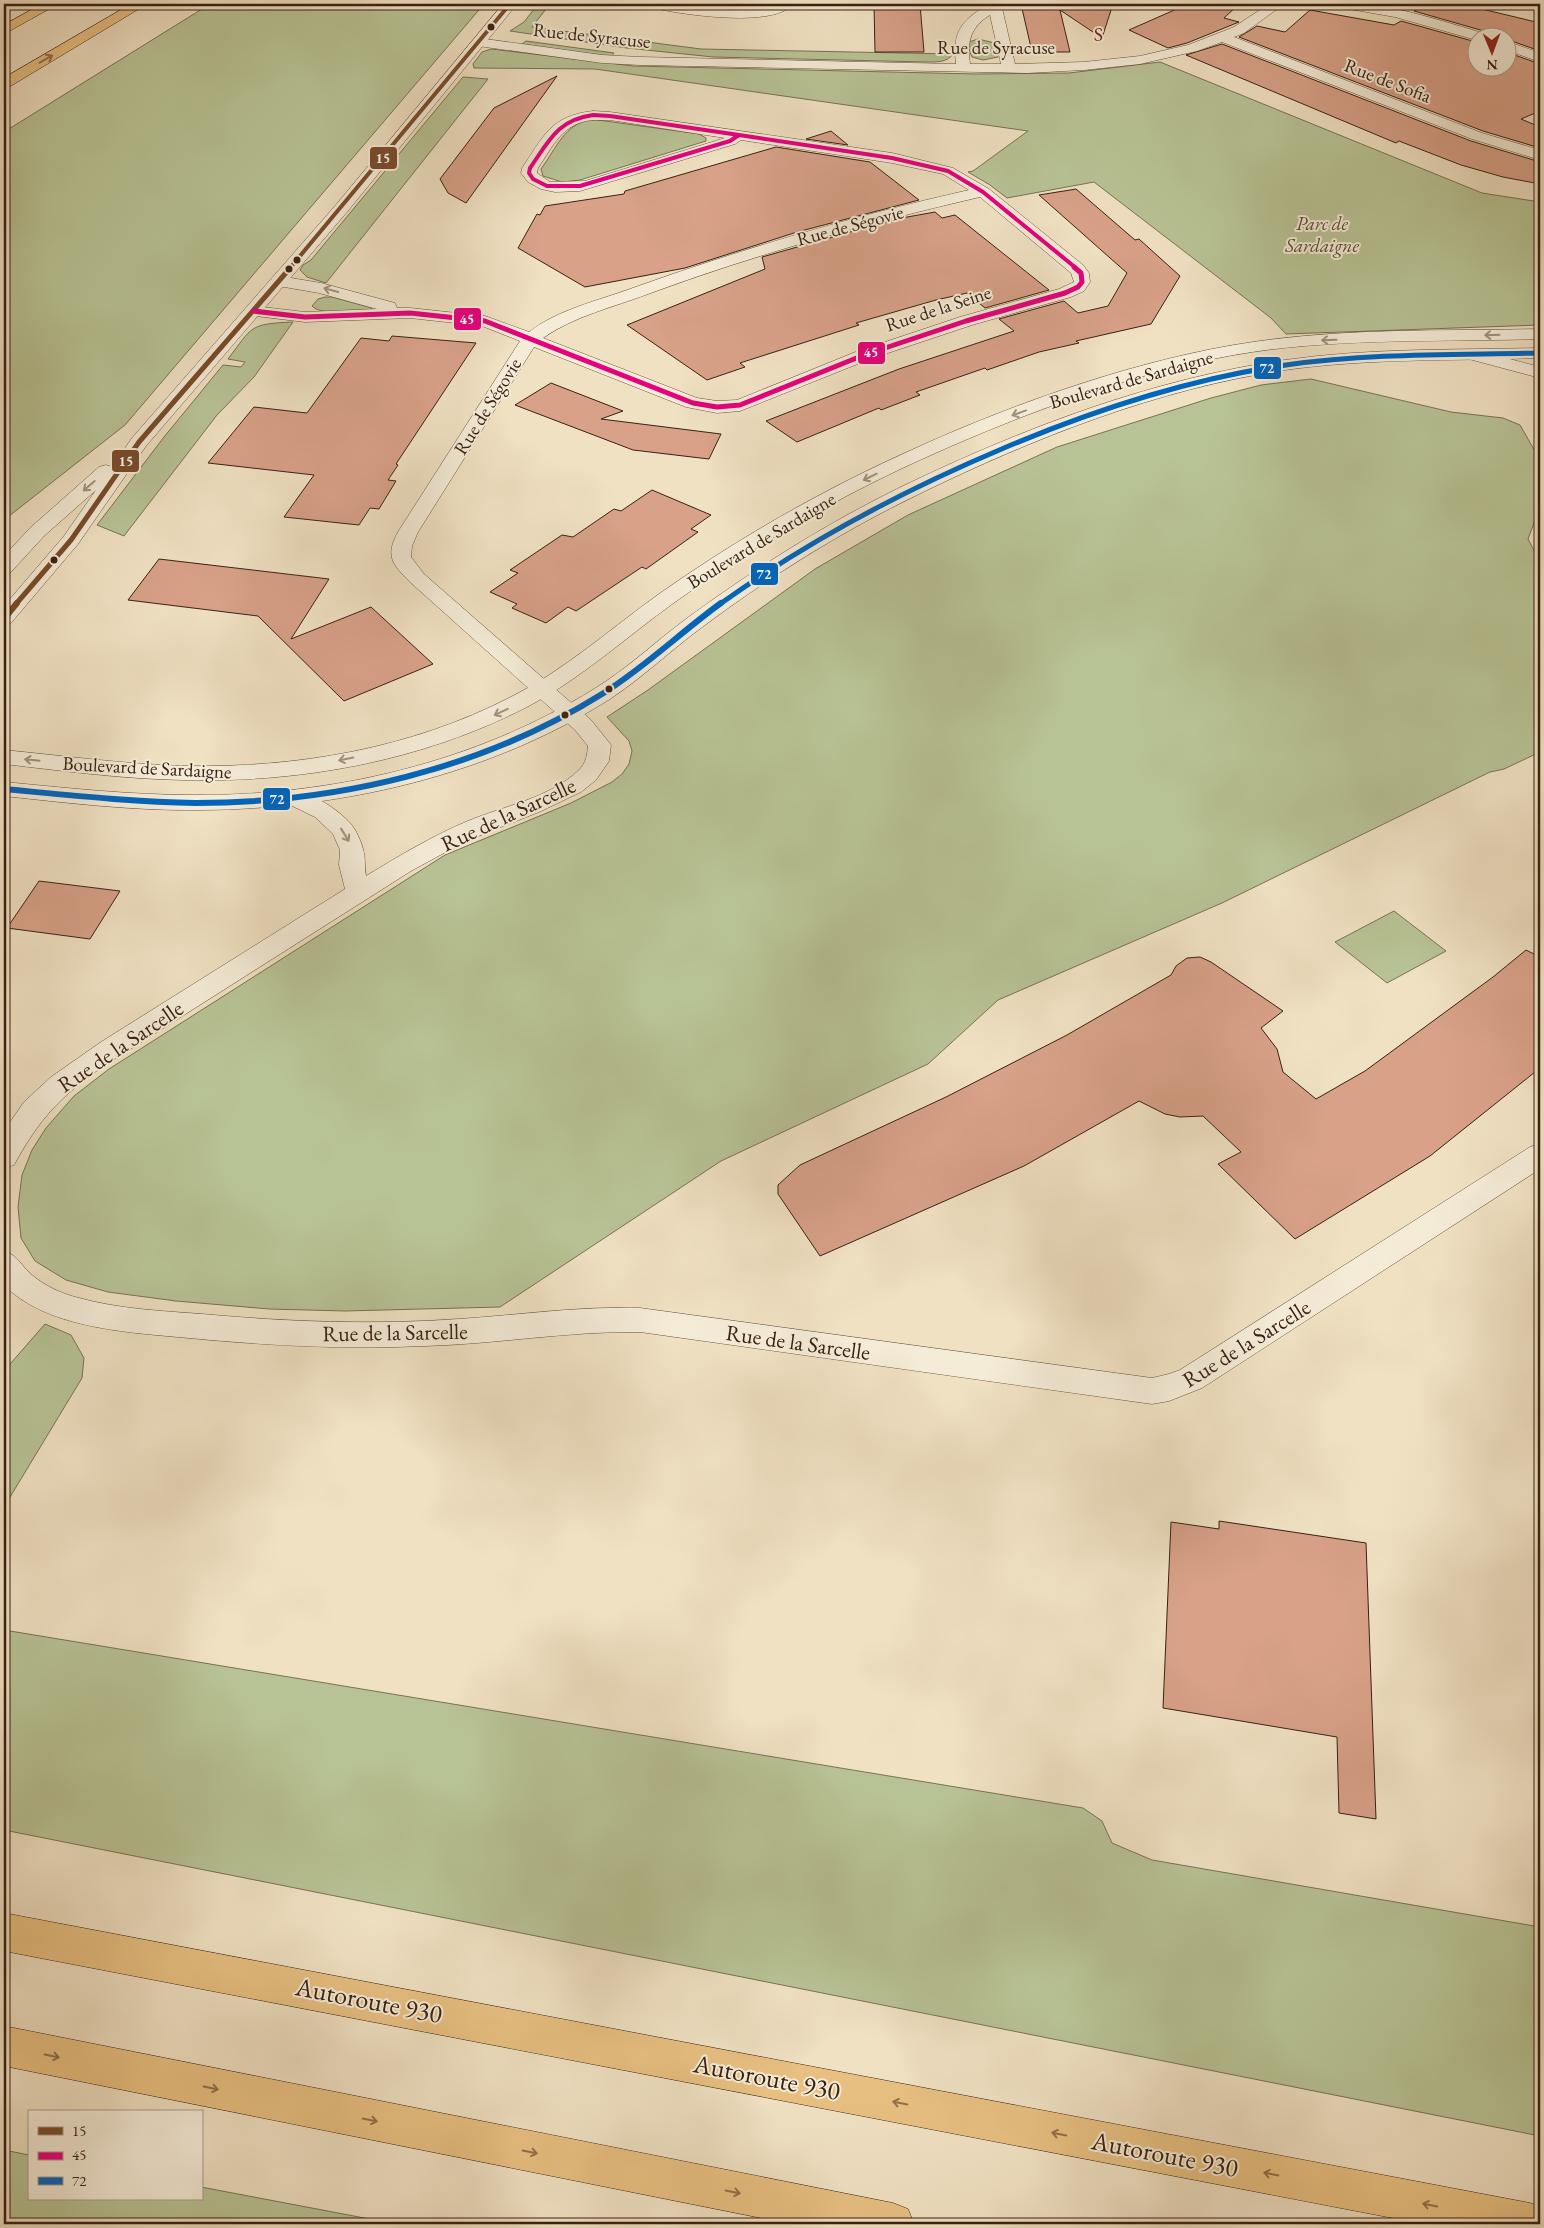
<svg xmlns="http://www.w3.org/2000/svg" width="1544" height="2228" viewBox="0 0 1544 2228" font-family="'EB Garamond',serif">
<style>
.green{fill:#b8c395;stroke:#787254}
.building{fill:#d8a188;stroke:#392113}
.lines{fill:none;stroke-linecap:round;stroke-linejoin:round}
.minor-casing{stroke:#67513f;stroke-width:1}
.tertiary-casing{stroke:#67513f;stroke-width:1}
.motorway-casing{stroke:#392113;stroke-width:1}
.minor{fill:#f5ecd8;fill-rule:evenodd}
.tertiary{fill:#f5ecd8;fill-rule:evenodd}
.motorway{fill:#e8c082;fill-rule:evenodd}
.bus-1-far2-casing{stroke:#f5ecd8;stroke-width:5.5}
.bus-1-far1-casing{stroke:#f5ecd8;stroke-width:8}
.bus-1-casing{stroke:#f5ecd8;stroke-width:9}
.bus-2-far1-casing{stroke:#f5ecd8;stroke-width:5.5}
.bus-2-casing{stroke:#f5ecd8;stroke-width:8}
.bus-3-far1-casing{stroke:#f5ecd8;stroke-width:8}
.bus-3-casing{stroke:#f5ecd8;stroke-width:9}
.bus-1-far2{stroke:#7a4b2a;stroke-width:4}
.bus-1-far1{stroke:#7a4b2a;stroke-width:5}
.bus-1{stroke:#7a4b2a;stroke-width:6}
.bus-2-far1{stroke:#e5007d;stroke-width:4}
.bus-2{stroke:#e5007d;stroke-width:5}
.bus-3-far1{stroke:#0065bd;stroke-width:5}
.bus-3{stroke:#0065bd;stroke-width:6}
.oneway{stroke:#90704a}
.oneway2{stroke:#a0917f}
.bus-dot{fill:#392113;stroke:#f5ecd8;stroke-width:2}
.labels{text-anchor:middle;stroke-width:4;stroke-linejoin:round;paint-order:stroke}
.far-street-label{font-size:19px;fill:#392113;stroke:#f5ecd8}
.far-park-label{font-size:19px;font-style:italic;fill:#594a34;stroke:#f5ecd8}
.far-neighbourhood-label{font-size:20px;letter-spacing:1px;fill:#7a1f14;stroke:#f5ecd8}
.street-label{font-size:22px;fill:#392113;stroke:#f5ecd8}
.near-street-label{font-size:26px;fill:#392113;stroke:#f5ecd8}
.line-badge{stroke:#f5ecd8;stroke-width:2}
.badge-label{font-size:14px;text-anchor:middle;font-weight:bold;fill:#fff}
</style>
<rect width="100%" height="100%" fill="#f0e1c3"/>
<filter id="stains"><feTurbulence type="fractalNoise" baseFrequency=".004" numOctaves="4"/><feColorMatrix values="0 0 0 0 .2 0 0 0 0 .09 0 0 0 0 .02 0 0 0 .5 -.17"/></filter>
<radialGradient id="worn" r=".72"><stop offset=".6" stop-color="#630" stop-opacity="0"/><stop offset="1" stop-color="#630" stop-opacity=".3"/></radialGradient>
<path class="green" d="M210,4h274l-359,421 -121,95v-388z
M538,4h12l-18,23 169,22 252,5c-6,9 -18,8 -27,8l-213,-5 -86,-9 -117,-17 14,-9z
M679,4h96c-16,13 -75,1 -96,0z
M978,39l17,4 3,14 -15,3 -11,-3 -4,-10 1,-5z
M526,41l88,12 -3,4 -89,-13z
M491,49l142,17 343,8 93,-1 91,-11 322,131 58,9v123l-254,9 -15,-16 -177,-136 -87,16 -17,-13 -22,-13 5,-1 55,-40 -433,-62 -121,-1 -1,-4 9,-12z
M463,77l25,2 -162,204 -19,-6 -7,-7 3,-5 8,-5z
M591,119l108,15 7,4v3l-126,39 -18,2 -19,-6 -2,-7c16,-22 23,-44 50,-50z
M325,297h7l40,11 -2,2c-14,0 -50,6 -58,-4l6,-7z
M293,322l-39,55 -37,38 -93,121 -27,-11 67,-88 59,-72 18,2 4,-5 -17,-3c25,-33 21,-35 65,-37z
M1311,379l140,33 52,6 17,7 20,35v47l-12,32 12,23v190l-36,17 -14,3 -268,131 -224,97 -70,64 -207,97 -221,146 -155,4 -76,-2 -93,-8 -68,-9 -42,-12 -31,-19 -14,-23 -3,-31 4,-32 10,-25 14,-22 28,-32 35,-27 336,-214 126,-52 41,-21 10,-8 7,-10 3,-13 -3,-10 -22,-24 41,-27 167,-121 93,-54 149,-68 154,-49 50,-13z
M1394,911l52,40 -59,32 -52,-41z
M45,1324l26,11 13,23 -2,20 -78,129v-136z
M4,1630l1079,178 19,13 10,22 40,17 388,67v209l-1536,-306z
M4,2150l25,5v44h172v-12l195,37h-392z"/>
<path class="building" d="M874,4h46l4,48h-49z
M1021,4h92l-11,34 -42,-28 10,42h-38z
M1188,4h51l-15,14 15,4 -52,21 -19,5 -39,-18z
M1424,4h37l79,19v28l-34,-12v-1h-12l-3,-5 -77,-22z
M1310,10l84,15 7,-4 75,21v26h30v-16l34,12v47l-19,8 19,8v21l-57,-17 -244,-94 18,-11 28,6z
M1222,44l249,97 69,21v22l-37,-7 -42,-12 -62,-24 -3,2 -210,-88z
M557,76l-91,127 -18,-10 -8,-14 54,-71z
M831,131l17,14 -42,-6z
M776,147l94,15 49,38 -122,32 -112,36 -100,19 -67,-39 19,-34 3,1 5,-9 79,-12 1,-3z
M1076,189l59,51 4,-1 41,37 -29,48 -75,17 3,2 -40,9 -52,18 -2,-2 -69,24 4,3 -39,15 -2,-2 -82,34 -31,-21 133,-52 115,-38 -15,-12 65,-18 14,12 30,-7 19,-33 -88,-78z
M935,212l7,6 13,-3 94,75 -64,18 -18,-15 -31,7 -80,23 3,2 -119,38 5,4 -38,13 -80,-55 138,-56 -3,-12 134,-38z
M392,336l84,7 -80,121 2,1 -10,15 8,1 -17,28 -9,-1 -11,17 -75,-8 30,-42 -106,-12 46,-56 53,6 54,-75 28,3z
M551,383l72,28 -22,8 120,15 -12,25 -76,-9 -118,-45z
M652,490l59,25 -20,14 7,3 -52,37 -4,-2 -66,44 -8,-4 -22,16 -34,-15 5,-4 -27,-12 28,-19 -8,-3 52,-35 11,2 41,-28 7,2z
M159,559l170,20 -38,60 80,-32 62,57 -89,37 -86,-85 -130,-16z
M39,881l81,10 -30,48 -83,-11z
M1526,950l14,7v111l-110,88 -135,83 -77,-75 23,-12 -38,-36 -23,1 -15,-3 -26,-13 -115,65 -204,90 -42,-62v-9l22,-20 146,-68 121,-62 104,-60 5,-9 11,-8 13,-1 11,5 72,49 -22,17 16,21 6,23 33,27 49,-28 128,-94z
M1219,1521l147,22 10,276 -37,-6 -2,-76 -174,-29 8,-186 48,7z"/>
<g class="lines">
<defs>
<path id="minor" d="M647,4c34,-2 67,6 101,6 16,0 29,-7 45,-6 -19,25 -116,10 -144,3z
M990,4h17l-5,4 13,56 69,-2 56,-6 48,-11 46,-18 35,-23h15l-40,29 -10,4 248,96 58,17v10l-68,-21 -250,-97 -25,9 -57,13 -56,6 -57,3 -387,-8 -38,-2 -124,-17 -7,-4 7,-4 124,17 38,2 316,7c-4,-33 6,-45 34,-60zM990,15l11,49h-31c-3,-22 0,-37 20,-49z
M1336,4c52,-3 104,17 154,31l2,3h-16v2l-81,-23 -57,-10z
M1506,41l34,12v9l-34,-12z
M593,111l17,1 282,41 61,15 36,21 94,76 6,8 1,9 -6,9 -13,6 -99,28 -102,34 -130,52 -23,2 -31,-6 -152,-60 -116,185 -6,14 -1,11 13,17 167,146 20,25 -2,16 -13,19 -15,12 -42,20 -73,29 -55,30 -309,196c-42,30 -63,52 -88,98l-10,3v-37l20,-29 27,-25 50,-35 244,-153 -6,-24 1,-15 -7,-16 -18,-17 -31,-15 -4,-5 4,-5c20,-6 54,17 67,32 5,6 10,17 12,25 3,8 1,17 3,27 33,-20 66,-40 102,-55 36,-15 82,-23 111,-51 7,-7 8,-14 9,-24l-13,-16 -165,-148c-18,-18 -25,-26 -12,-50l122,-191 -38,-15 -72,-8 -105,4 -58,-7 -3,-4 3,-4 6,-1 52,6 72,-3 -58,-16 -46,-8 -2,-4 2,-4 6,-1 42,7 74,20 2,5h13l75,8 44,16c28,-22 68,-31 101,-43 111,-40 224,-73 339,-99l-26,-16 -51,-11 -151,-23 -6,4 -155,47 -25,1 -14,-3 -13,-7 -7,-9 1,-5c22,-32 28,-52 71,-57zM593,120h17l115,18 -140,43 -35,1 -13,-9 1,-5c16,-23 24,-45 55,-48zM980,197l91,76 3,9 -15,7 -99,28 -102,34 -121,49 -20,1 -20,-3 -154,-60c31,-22 71,-31 105,-44 109,-40 219,-71 332,-97z
M1475,350l65,17v11l-71,-19 -3,-4 3,-4z
M1540,1144v25l-338,219 -33,13 -17,3 -512,-72c-72,-1 -143,12 -215,14 -83,4 -165,-1 -247,-9 -55,-5 -133,-10 -174,-52v-34c15,5 16,14 28,24 13,11 30,19 47,23 40,11 82,13 123,16 86,8 172,11 257,5 61,-4 120,-13 181,-11l512,70 17,-4 11,-4 350,-223z"/>
<path id="tertiary" d="M503,4h14l-170,208 -201,234 -68,98 -67,79 -7,2v-19l60,-70 32,-46 -52,46 -33,36 -7,2v-18l26,-28 69,-61 7,-2 6,2 20,-29 203,-232z
M1540,329v10c-96,3 -193,-1 -288,13 -106,16 -223,59 -321,103 -90,40 -176,90 -256,147 -49,35 -94,77 -148,105 -105,54 -226,76 -343,73 -60,-1 -120,-9 -180,-16v-14c60,6 120,14 180,16 113,2 226,-17 327,-69 54,-27 99,-68 148,-103 81,-57 167,-106 257,-146 101,-46 227,-90 337,-106 95,-14 191,-11 287,-13z
M1540,348v10c-85,3 -171,0 -255,12 -128,19 -251,68 -366,124 -77,37 -150,83 -218,134 -31,23 -59,50 -91,71 -120,76 -268,110 -409,111 -66,1 -132,-7 -197,-14v-14c63,6 126,13 189,13 139,1 282,-32 401,-106 33,-20 61,-47 92,-70 68,-50 141,-96 217,-133 121,-58 249,-107 382,-126 84,-12 170,-10 255,-12z"/>
<path id="motorway" d="M42,4h16l-54,30v-9z
M131,4h16l-138,83 -5,1v-10z
M4,1913l1526,290 10,4v17h-116l-1420,-273z
M4,2026l889,177 15,6 6,15h-123l-787,-158z"/>
</defs>
<use href="#minor" class="minor-casing"/>
<use href="#tertiary" class="tertiary-casing"/>
<use href="#motorway" class="motorway-casing"/>
<use href="#minor" class="minor"/>
<use href="#tertiary" class="tertiary"/>
<use href="#motorway" class="motorway"/>
<defs>
<path id="bus-1-far2" d="M290,268l220,-264"/>
<path id="bus-1-far1" d="M16,604l55,-64 68,-98 152,-175"/>
<path id="bus-1" d="M4,619l13,-16"/>
<path id="bus-2-far1" d="M593,115l17,1 129,19 -9,6 -150,45h-33l-14,-7 -4,-6 1,-5c19,-27 27,-48 63,-53z
M739,135l153,23 56,13 35,21 93,76"/>
<path id="bus-2" d="M253,311l52,6 105,-4 75,8 208,82 24,4 23,-2 124,-50 102,-34 99,-28 13,-6 4,-5 -1,-9 -7,-6"/>
<path id="bus-3-far1" d="M720,604c88,-63 184,-114 284,-156 90,-38 184,-69 282,-83 84,-12 169,-10 254,-12"/>
<path id="bus-3" d="M4,789c64,6 128,13 192,14 141,0 286,-34 406,-109 42,-26 79,-62 119,-91"/>
</defs>
<use href="#bus-1-far2" class="bus-1-far2-casing"/>
<use href="#bus-1-far1" class="bus-1-far1-casing"/>
<use href="#bus-1" class="bus-1-casing"/>
<use href="#bus-2-far1" class="bus-2-far1-casing"/>
<use href="#bus-2" class="bus-2-casing"/>
<use href="#bus-3-far1" class="bus-3-far1-casing"/>
<use href="#bus-3" class="bus-3-casing"/>
<use href="#bus-1-far2" class="bus-1-far2"/>
<use href="#bus-1-far1" class="bus-1-far1"/>
<use href="#bus-1" class="bus-1"/>
<use href="#bus-2-far1" class="bus-2-far1"/>
<use href="#bus-2" class="bus-2"/>
<use href="#bus-3-far1" class="bus-3-far1"/>
<use href="#bus-3" class="bus-3"/>
</g>
<defs><path id="oneway-shaft" d="M-6 0H5M1.5-3L5.5 0L1.5 3" fill="none" stroke-width="1.6" stroke-linecap="round" stroke-linejoin="round" transform="scale(1.25)"/></defs>
<g class="oneway">
<use href="#oneway-shaft" transform="translate(46 59) rotate(-30)"/>
<use href="#oneway-shaft" transform="translate(52 2056) rotate(11)"/>
<use href="#oneway-shaft" transform="translate(211 2088) rotate(11)"/>
<use href="#oneway-shaft" transform="translate(900 2103) rotate(-169)"/>
<use href="#oneway-shaft" transform="translate(370 2120) rotate(11)"/>
<use href="#oneway-shaft" transform="translate(1059 2134) rotate(-169)"/>
<use href="#oneway-shaft" transform="translate(530 2152) rotate(11)"/>
<use href="#oneway-shaft" transform="translate(1271 2174) rotate(-169)"/>
<use href="#oneway-shaft" transform="translate(733 2192) rotate(11)"/>
<use href="#oneway-shaft" transform="translate(1430 2205) rotate(-169)"/>
</g>
<g class="oneway2">
<use href="#oneway-shaft" transform="translate(331 290) rotate(-165)"/>
<use href="#oneway-shaft" transform="translate(1492 335) rotate(178)"/>
<use href="#oneway-shaft" transform="translate(1329 340) rotate(178)"/>
<use href="#oneway-shaft" transform="translate(1019 413) rotate(160)"/>
<use href="#oneway-shaft" transform="translate(870 477) rotate(154)"/>
<use href="#oneway-shaft" transform="translate(89 486) rotate(139)"/>
<use href="#oneway-shaft" transform="translate(501 712) rotate(155)"/>
<use href="#oneway-shaft" transform="translate(346 759) rotate(169)"/>
<use href="#oneway-shaft" transform="translate(32 760) rotate(-174)"/>
<use href="#oneway-shaft" transform="translate(345 835) rotate(58)"/>
</g>
<g class="bus-dot">
<circle cx="491" cy="27" r="4.5"/>
<circle cx="297" cy="260" r="4.5"/>
<circle cx="289" cy="269" r="4.5"/>
<circle cx="54" cy="560" r="4.5"/>
<circle cx="609" cy="689" r="4.5"/>
<circle cx="565" cy="715" r="4.5"/>
</g>
<g class="labels">
<g class="far-street-label">
<text transform="translate(592 35) rotate(6)" y="7">Rue de Syracuse</text>
<text x="996" y="54">Rue de Syracuse</text>
<text transform="translate(1388 80) rotate(21)" y="7">Rue de Sofia</text>
<text transform="translate(850 225) rotate(-15)" y="7">Rue de Ségovie</text>
<text transform="translate(938 308) rotate(-18)" y="7">Rue de la Seine</text>
<text transform="translate(1131 379) rotate(-16)" y="7">Boulevard de Sardaigne</text>
<text transform="translate(487 406) rotate(-58)" y="7">Rue de Ségovie</text>
<text transform="translate(761 540) rotate(-31)" y="7">Boulevard de Sardaigne</text>
<text transform="translate(147 767) rotate(3)" y="7">Boulevard de Sardaigne</text>
</g>
<g class="far-park-label">
<text x="1322" y="230">Parc de<tspan x="1322" dy="22">Sardaigne</tspan></text>
</g>
<g class="far-neighbourhood-label">
<text x="1099" y="41">S</text>
</g>
<g class="street-label">
<text transform="translate(508 814) rotate(-25)" y="8">Rue de la Sarcelle</text>
<text transform="translate(120 1046) rotate(-34)" y="8">Rue de la Sarcelle</text>
<text transform="translate(395 1332) rotate(-1)" y="8">Rue de la Sarcelle</text>
<text transform="translate(798 1342) rotate(8)" y="8">Rue de la Sarcelle</text>
<text transform="translate(1246 1343) rotate(-32)" y="8">Rue de la Sarcelle</text>
</g>
<g class="near-street-label">
<text transform="translate(369 2000) rotate(11)" y="9">Autoroute 930</text>
<text transform="translate(767 2077) rotate(11)" y="9">Autoroute 930</text>
<text transform="translate(1165 2154) rotate(11)" y="9">Autoroute 930</text>
</g>
</g>
<g class="line-badge">
<rect x="369" y="146" width="29" height="24" rx="5" fill="#7a4b2a"/>
<rect x="453" y="307" width="29" height="24" rx="5" fill="#e5007d"/>
<rect x="857" y="341" width="29" height="24" rx="5" fill="#e5007d"/>
<rect x="1253" y="356" width="29" height="24" rx="5" fill="#0065bd"/>
<rect x="111" y="449" width="29" height="24" rx="5" fill="#7a4b2a"/>
<rect x="750" y="562" width="29" height="24" rx="5" fill="#0065bd"/>
<rect x="262" y="787" width="29" height="24" rx="5" fill="#0065bd"/>
</g>
<g class="badge-label">
<text x="383" y="163">15</text>
<text x="467" y="324">45</text>
<text x="871" y="357">45</text>
<text x="1267" y="373">72</text>
<text x="126" y="466">15</text>
<text x="764" y="579">72</text>
<text x="277" y="804">72</text>
</g>
<rect width="1544" height="2228" fill="none" stroke="#f0e1c3" stroke-width="20"/>
<rect x="5" y="5" width="1534" height="2218" fill="none" stroke="#392113" stroke-width="2.5"/>
<rect x="10" y="10" width="1524" height="2208" fill="none" stroke="#392113"/>
<rect x="28" y="2110" width="175" height="90" fill="#f5ecd8" stroke="#aa9b89"/>
<rect x="38" y="2127" width="25" height="8" fill="#7a4b2a" stroke="#aa9b89"/>
<text x="72" y="2136" font-size="15" fill="#392113">15</text>
<rect x="38" y="2152" width="25" height="8" fill="#e5007d" stroke="#aa9b89"/>
<text x="72" y="2160" font-size="15" fill="#392113">45</text>
<rect x="38" y="2177" width="25" height="8" fill="#0065bd" stroke="#aa9b89"/>
<text x="72" y="2186" font-size="15" fill="#392113">72</text>
<g transform="translate(1492 52) rotate(179)"><circle r="24" fill="#f5ecd8" stroke="#aa9b89"/>
<path d="M0-4L9 19L0 12L-9 19Z" fill="#8f2418"/>
<text y="-8" font-size="14" font-weight="bold" text-anchor="middle" fill="#392113">N</text>
</g>
<rect width="100%" height="100%" filter="url(#stains)"/>
<rect width="100%" height="100%" fill="url(#worn)"/>
</svg>
